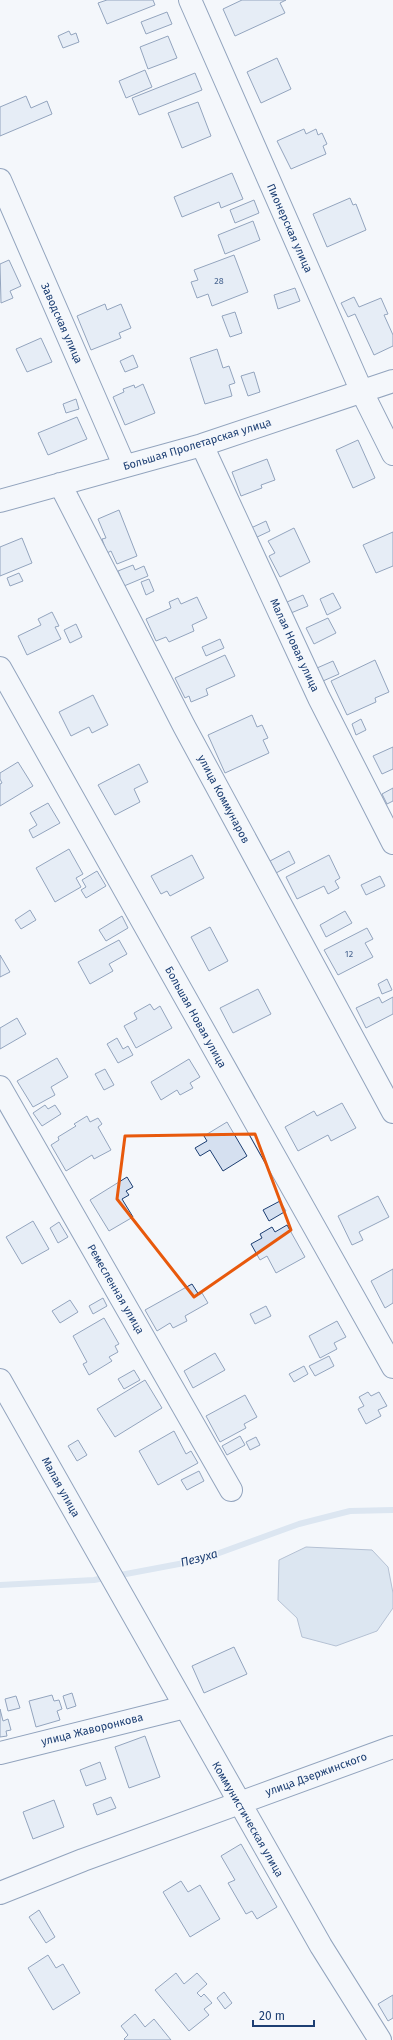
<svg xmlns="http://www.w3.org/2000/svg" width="393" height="2040" viewBox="0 0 393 2040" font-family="'Fira Sans',sans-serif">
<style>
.water{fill:#bed0e5;stroke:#687fa3}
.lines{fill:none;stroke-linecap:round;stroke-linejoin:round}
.stream{stroke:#bed0e5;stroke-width:6}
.building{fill:#d5e0f0;stroke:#1d3f73}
.minor-casing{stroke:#1d3f73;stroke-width:24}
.minor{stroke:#f4f7fb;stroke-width:22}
.marked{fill:none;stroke:#e8590c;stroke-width:3;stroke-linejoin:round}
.labels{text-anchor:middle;stroke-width:3;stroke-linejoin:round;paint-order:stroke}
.number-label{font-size:9px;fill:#4b6792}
.street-label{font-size:11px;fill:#1d3f73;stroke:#f4f7fb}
.water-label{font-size:12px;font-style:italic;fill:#1d3f73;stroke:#f4f7fb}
</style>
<rect width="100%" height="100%" fill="#f4f7fb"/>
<path class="water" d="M306,1547l66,3 16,17 5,26v15l-16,23 -41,15 -34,-9 -5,-19 -19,-18 1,-40z"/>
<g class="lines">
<path class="stream" d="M0,1585l94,-5 106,-20 99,-36 51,-13 43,-1"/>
</g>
<path class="building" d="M107,0h46l2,5 -48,19 -9,-21z
M242,0h44l-6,3 5,10 -50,23 -12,-27z
M167,12l5,12 -26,10 -5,-12z
M69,31l2,4 5,-2 3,9 -16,6 -5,-12z
M168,36l9,22 -29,11 -8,-22z
M277,58l14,31 -30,14 -14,-31z
M145,70l7,17 -26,11 -7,-17z
M195,73l7,17 -63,25 -7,-17z
M26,96l5,12 16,-7 5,13 -52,22v-29z
M198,102l13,34 -29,12 -14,-35z
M304,129l2,5 10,-5 2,6 4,-2 5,11 -4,2 3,8 -35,15 -14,-28z
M232,173l11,26 -22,9 -2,-6 -37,15 -8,-20z
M350,198l3,7 3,-1 10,26 -39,17 -14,-33z
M254,200l5,13 -24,10 -5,-13z
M253,221l7,19 -35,14 -7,-19z
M234,255l14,37 -36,14 -4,-12 -11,4 -6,-16 7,-2 -4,-10z
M9,260l12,26 -11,5 3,7 -12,5 -1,-39z
M295,288l5,13 -22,8 -4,-14z
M354,297l5,10 22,-9 7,16 -4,1 9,20v11l-19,9 -19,-41 -7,3 -7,-14z
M105,304l2,6 14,-6 10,24 -12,5 2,5 -30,12 -14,-34z
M235,312l7,21 -12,4 -8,-21z
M41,338l11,24 -25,10 -11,-23z
M217,349l6,19 6,-2 6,17 -6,2 3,11 -27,8 -15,-46z
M133,355l5,12 -13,5 -5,-11z
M254,372l6,20 -12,4 -7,-20z
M143,384l12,29 -30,12 -12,-28 11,-5 -1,-3 11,-4 1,3z
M76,399l3,10 -13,4 -3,-9z
M77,417l10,22 -39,16 -10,-22z
M358,440l17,38 -22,10 -17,-38z
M267,459l8,21 -14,5 1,3 -21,8 -9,-24z
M119,510l18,46 -20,8 -6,-13 -4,2 -5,-14 4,-1 -8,-19z
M266,521l4,10 -15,7 -4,-10z
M294,528l16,34 -30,15 -11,-21 6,-3 -7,-12z
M393,532v34l-17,7 -13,-28z
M22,538l10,25 -32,13v-29z
M133,565l2,5 9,-4 4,10 -24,10 -6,-15z
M19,573l4,8 -13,5 -3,-8z
M149,579l5,12 -8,4 -5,-13z
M333,593l8,15 -14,7 -7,-16z
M303,595l5,11 -17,7 -4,-11z
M197,597l10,21 -15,7 2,6 -25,11 -3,-5 -10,4 -10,-22 25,-11 -2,-6 9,-4 3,6z
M52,612l7,14 -4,1 6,12 -34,16 -9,-19 23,-11 -3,-6z
M328,618l8,15 -22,11 -8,-16z
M76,624l6,13 -12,6 -6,-13z
M220,639l4,9 -18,8 -4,-9z
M225,655l10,21 -29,13 2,6 -17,7 -2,-6 -4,2 -10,-20z
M375,660l14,32 -14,6 1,4 -29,13 -16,-34z
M333,661l6,13 -16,7 -6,-13z
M93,695l15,30 -16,8 -3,-6 -18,9 -12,-24z
M252,715l5,12 5,-2 6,13 -5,2 6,13 -44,20 -17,-38z
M361,719l5,11 -10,5 -4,-11z
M393,747v22l-11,5 -9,-18z
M18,762l15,24 -33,20v-22l2,-1 -2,-4v-6z
M139,764l9,18 -14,7 6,13 -25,13 -17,-30z
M393,788v13l-6,3 -5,-10z
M48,803l12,20 -27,15 -4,-8 8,-5 -7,-12z
M69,849l14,25 -7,4 5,9 -26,15 -19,-34z
M289,851l6,12 -19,10 -6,-12z
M192,855l12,23 -34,18 -3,-5 -6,3 -10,-18z
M329,855l11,23 -5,3 4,7 -11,6 -4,-8 -27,13 -11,-22z
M97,871l9,15 -20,12 -5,-8 5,-3 -4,-7z
M380,876l5,10 -19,9 -5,-10z
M30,910l6,10 -15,9 -6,-9z
M345,911l7,12 -26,14 -6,-12z
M122,916l6,12 -22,13 -7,-11z
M210,927l18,34 -19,10 -18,-34z
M367,928l6,11 -8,4 8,14 -35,18 -14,-25z
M119,940l8,14 -18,10 4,7 -23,13 -12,-22z
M0,955l10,17 -10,5z
M387,979l5,11 -10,4 -4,-10z
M258,989l13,25 -38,19 -13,-25z
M379,997l3,6 11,-6v17l-27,14 -10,-20z
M150,1004l4,6 6,-4 12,22 -36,20 -12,-22 13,-7 -3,-6z
M17,1018l9,16 -26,15v-21z
M117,1038l6,11 5,-3 5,9 -15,8 -11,-19z
M57,1058l11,19 -17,10 4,8 -22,12 -16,-26z
M189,1059l11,18 -10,6 3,5 -13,7 -3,-5 -16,10 -10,-18z
M105,1069l9,16 -10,5 -9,-16z
M342,1103l14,25 -25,13 -3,-6 -30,16 -13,-24 29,-16 3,5z
M45,1105l3,4 7,-4 6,9 -19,12 -9,-13z
M87,1116l3,6 8,-4 4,6 -4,3 13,23 -17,9 -2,-4 -26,16 -15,-26 8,-5 -1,-3 18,-11 -2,-2z
M227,1122l20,34 -24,15 -13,-21 -10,6 -5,-8 12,-7 -3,-5z
M127,1177l6,10 -7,4 3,4 -7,4 11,18 -24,14 -19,-31z
M378,1196l11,21 -30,15 4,8 -11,5 -14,-29z
M280,1201l6,10 -17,10 -6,-11z
M33,1221l16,28 -27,15 -16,-27z
M59,1222l9,15 -10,6 -8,-15z
M287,1225l18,32 -29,16 -9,-17 -7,4 -9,-16 11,-6 -2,-4 12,-7 3,5z
M393,1269v34l-8,5 -14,-27z
M192,1284l7,11 3,-2 6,10 -23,13 2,5 -14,7 -3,-5 -13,8 -12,-21z
M103,1298l4,8 -14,8 -4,-8z
M70,1300l8,12 -18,11 -8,-12z
M266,1306l5,10 -16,8 -5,-10z
M104,1318l15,26 -4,2 3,6 -9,5 3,4 -23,14 -6,-11 4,-2 -14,-26z
M337,1321l9,16 -12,6 3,6 -17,9 -11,-22z
M215,1353l10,17 -32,18 -9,-17z
M329,1356l5,10 -19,10 -6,-10z
M304,1366l4,8 -14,8 -5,-8z
M134,1370l6,10 -16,9 -6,-10z
M145,1380l17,28 -47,29 -18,-28z
M368,1392l3,4 8,-4 8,14 -9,4 3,6 -15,8 -8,-15 6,-3 -5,-9z
M245,1395l12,22 -13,7 2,4 -26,14 -14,-26z
M174,1431l12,23 5,-3 7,12 -40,22 -19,-34z
M240,1436l5,9 -18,10 -5,-9z
M256,1437l4,8 -10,5 -4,-8z
M78,1440l9,15 -10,6 -9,-15z
M199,1471l5,10 -17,9 -6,-10z
M234,1647l13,27 -43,19 -12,-27z
M72,1693l4,13 -9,3 -4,-13z
M52,1695l2,6 5,-1 3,9 -5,2 3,9 -24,7 -7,-26z
M16,1696l4,12 -12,3 -3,-12z
M0,1709l3,12 5,-2 3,11 -5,1 1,5 -7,1z
M145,1736l15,41 -31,11 -14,-41z
M100,1762l6,17 -20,7 -6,-16z
M111,1797l5,11 -19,7 -4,-11z
M54,1800l10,27 -31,12 -10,-27z
M241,1844l36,63 -20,12 -5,-8 -6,3 -18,-31 7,-3 -14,-24z
M181,1881l7,11 12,-7 20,34 -30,18 -27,-45z
M39,1910l16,27 -9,6 -17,-26z
M48,1955l8,13 7,-4 17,29 -27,17 -25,-42z
M176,1973l8,11 13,-11 10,11 -10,9 4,4 3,-3 8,9 -8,6 5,6 -20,16 -34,-41z
M224,1992l8,11 -7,6 -8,-11z
M393,1995v23l-5,3 -10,-17z
M135,2014l10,13 9,-8 17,21h-46l-1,-1 4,-4 -7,-9z"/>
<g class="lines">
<defs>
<path id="minor" d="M190,0l172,392 31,62
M0,180l124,285
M202,445l117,253 74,145
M60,484l124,242 209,386
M0,501l202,-56 191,-64
M0,668l393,699
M0,1087l231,403
M0,1380l321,566 59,94
M0,1753l185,-46
M0,1893l83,-33 310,-113"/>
</defs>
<use href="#minor" class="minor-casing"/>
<use href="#minor" class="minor"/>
</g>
<path d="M0 0H393V2040H0ZM255,1134l36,96 -97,67 -77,-98 8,-63z" fill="#f4f7fb" fill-opacity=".55" fill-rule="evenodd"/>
<path class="marked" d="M255,1134l36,96 -97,67 -77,-98 8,-63z"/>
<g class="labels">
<g class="number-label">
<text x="219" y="284">28</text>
<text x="349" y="957">12</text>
</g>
<g class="street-label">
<text transform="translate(290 228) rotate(66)" y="4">Пионерская улица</text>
<text transform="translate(62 323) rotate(66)" y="4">Заводская улица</text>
<text transform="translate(197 444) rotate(-17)" y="4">Большая Пролетарская улица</text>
<text transform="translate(295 645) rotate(65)" y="4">Малая Новая улица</text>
<text transform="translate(224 799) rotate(62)" y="4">улица Коммунаров</text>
<text transform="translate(196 1017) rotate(61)" y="4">Большая Новая улица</text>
<text transform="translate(116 1289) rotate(60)" y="4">Ремесленная улица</text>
<text transform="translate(61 1487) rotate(61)" y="4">Малая улица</text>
<text transform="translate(92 1729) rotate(-14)" y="4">улица Жаворонкова</text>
<text transform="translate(316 1774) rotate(-20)" y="4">улица Дзержинского</text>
<text transform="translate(248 1819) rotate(60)" y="4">Коммунистическая улица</text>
</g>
<g class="water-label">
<text transform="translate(199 1558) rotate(-15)" y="4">Пезуха</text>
</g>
</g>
<path d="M253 2020v6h61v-6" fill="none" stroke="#1d3f73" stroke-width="2"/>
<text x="259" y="2020" font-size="12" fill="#1d3f73" stroke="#f4f7fb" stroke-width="3" paint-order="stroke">20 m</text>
</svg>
